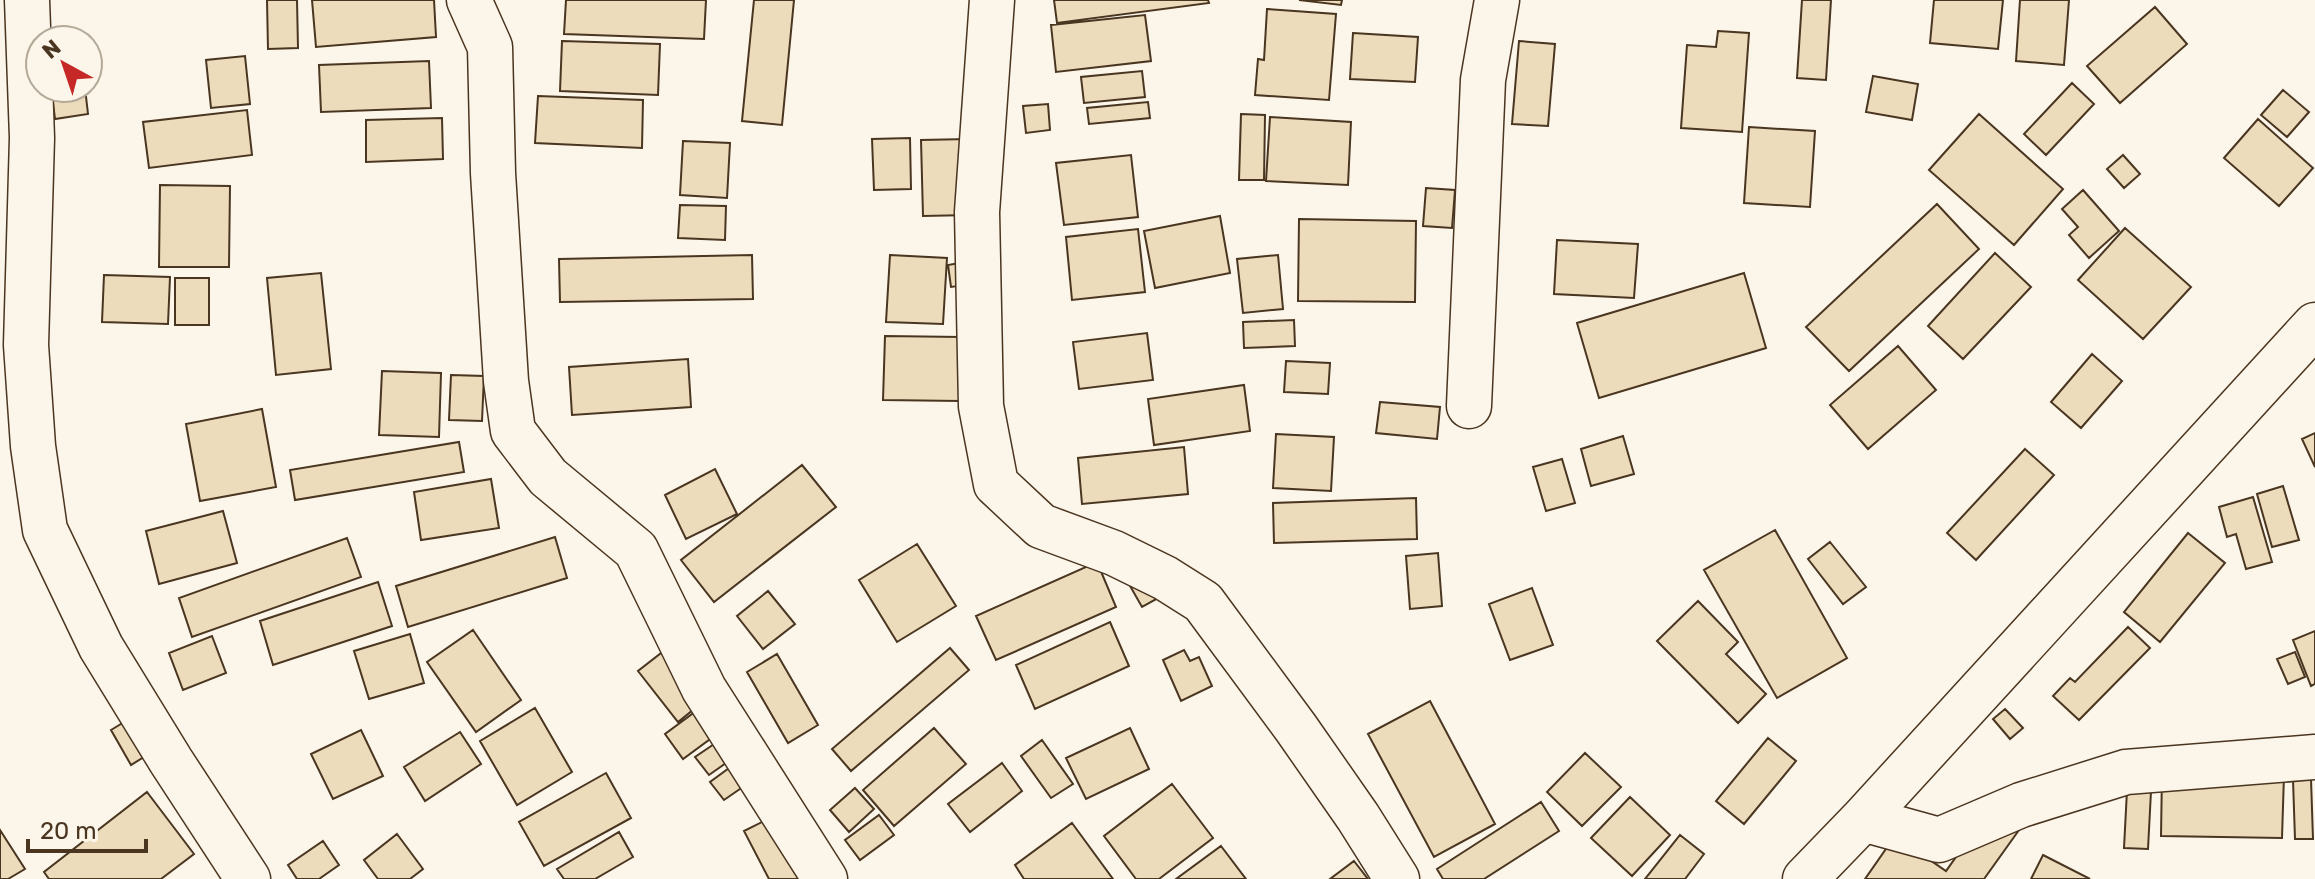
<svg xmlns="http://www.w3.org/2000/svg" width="2315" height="879" viewBox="0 0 2315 879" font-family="Rubik,sans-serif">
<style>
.building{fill:#ecdcbc;stroke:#4a3520;stroke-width:2}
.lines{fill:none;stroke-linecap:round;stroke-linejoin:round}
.minor-casing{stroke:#4a3520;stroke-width:47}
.minor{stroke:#fbf6e9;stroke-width:44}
</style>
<rect width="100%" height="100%" fill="#fbf6e9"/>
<path class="building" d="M267,0h30l1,48 -30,1z
M312,0h122l2,37 -120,10z
M566,0h140l-2,39 -140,-5z
M754,0h40l-12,125 -40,-4z
M1054,0h154l1,3 -152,20z
M1299,0h43l-1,5z
M1802,0h29l-5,80 -29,-2z
M1934,0h69l-5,49 -68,-6z
M2020,0h49l-5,65 -48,-4z
M2155,7l32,37 -67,59 -33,-37z
M1267,9l69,5 -7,86 -74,-5 3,-36 6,1z
M1145,15l6,46 -95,11 -5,-47z
M1718,31l31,2 -7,99 -61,-4 6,-83 29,2z
M1353,33l65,4 -3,45 -65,-3z
M562,41l98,3 -2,51 -98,-4z
M1519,41l36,3 -7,82 -36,-2z
M245,56l5,48 -39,4 -5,-48z
M429,61l2,47 -110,4 -2,-47z
M1142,71l3,26 -61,6 -3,-26z
M1873,76l45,8 -6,36 -46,-8z
M2072,83l22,21 -48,51 -22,-21z
M51,88h34l3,26 -33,5z
M2283,90l26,22 -22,25 -26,-22z
M538,96l105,4 -1,48 -107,-5z
M1148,102l2,16 -61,6 -2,-16z
M1048,104l2,26 -24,3 -3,-27z
M247,110l5,45 -103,13 -6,-46z
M1241,114l24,1 -1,65h-25z
M1979,114l84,75 -49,56 -85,-75z
M1270,117l81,5 -3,63 -82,-4z
M442,118l1,41 -77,3v-42z
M2258,119l55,49 -34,38 -55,-48z
M1749,127l66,4 -5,76 -66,-4z
M910,138l1,51 -37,1 -2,-51z
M968,139l2,76 -47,1 -2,-76z
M683,141l47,2 -3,55 -47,-3z
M1131,155l7,62 -74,8 -8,-62z
M2123,155l17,19 -16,14 -17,-19z
M160,185l70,1 -1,81h-70z
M1426,188l29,2 -3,38 -29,-2z
M2083,190l36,41 -30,27 -20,-23 9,-8 -16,-18z
M1937,204l42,45 -130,122 -43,-44z
M680,205l46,1 -1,34 -47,-2z
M1220,216l10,57 -75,15 -11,-57z
M1299,219l117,2 -1,81 -117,-1z
M2125,228l66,59 -48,52 -65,-59z
M1138,229l7,63 -73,8 -6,-63z
M1557,240l81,4 -4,54 -80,-4z
M1995,253l36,34 -68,72 -35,-33z
M752,255l1,44 -193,3 -1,-43z
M890,255l57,3 -4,66 -57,-2z
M1278,255l5,54 -40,4 -6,-54z
M971,261l3,23 -23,3 -3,-22z
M321,273l10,96 -55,6 -9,-97z
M1744,273l22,75 -167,50 -22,-75z
M104,275l66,2 -2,47 -66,-2z
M175,278h34v47h-34z
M1294,320l1,26 -51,2 -1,-26z
M1147,333l6,47 -74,9 -6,-47z
M885,336l76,1 -1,64 -77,-1z
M1898,346l38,44 -68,59 -38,-44z
M2092,354l30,27 -41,47 -30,-26z
M688,359l3,48 -119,8 -3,-48z
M1286,361l44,2 -2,31 -44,-2z
M382,371l59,2 -2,64 -60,-2z
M451,375l33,1 -2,45 -33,-1z
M1244,385l6,46 -96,14 -6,-46z
M1380,402l60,5 -3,32 -61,-6z
M262,409l14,78 -76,14 -14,-77z
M2315,433v34l-13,-28z
M1276,434l58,3 -3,54 -58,-3z
M1623,436l11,38 -43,12 -10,-37z
M459,442l5,30 -169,28 -5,-30z
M1184,447l4,47 -106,10 -4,-46z
M2025,449l29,26 -78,85 -29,-27z
M1562,459l13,44 -29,8 -13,-44z
M802,465l34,42 -122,95 -33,-42z
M715,469l22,45 -51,25 -21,-44z
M491,479l8,49 -78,12 -7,-48z
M2283,486l16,54 -27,7 -15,-53z
M2253,497l19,65 -26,7 -10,-35 -9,3 -8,-30z
M1416,498l1,41 -143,4 -1,-40z
M223,511l14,52 -78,21 -13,-53z
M1775,530l72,128 -70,40 -73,-128z
M2188,533l37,30 -65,79 -36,-30z
M555,537l12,41 -159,49 -12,-41z
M347,538l14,39 -169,60 -13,-39z
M1830,542l36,45 -23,17 -35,-45z
M917,544l39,62 -59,36 -38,-62z
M1438,553l4,53 -32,3 -4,-53z
M1097,562l19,45 -120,53 -20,-44z
M378,582l14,44 -119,39 -13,-44z
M1129,584l42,7 -29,16z
M1532,588l21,57 -43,15 -21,-56z
M768,591l27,33 -32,25 -26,-33z
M1698,601l40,41 -12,12 40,40 -28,29 -81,-82z
M1110,622l19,44 -94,43 -19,-44z
M2128,627l22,21 -71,72 -26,-24 17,-18 5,4z
M473,630l48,70 -45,32 -49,-70z
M2315,631v53l-4,2 -18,-46z
M410,634l14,49 -55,16 -15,-48z
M212,636l14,37 -43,17 -14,-37z
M950,648l19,22 -118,101 -19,-22z
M665,650l39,51 -26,21 -40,-51z
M1184,650l6,11 9,-4 13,29 -31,15 -18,-41z
M2295,652l10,25 -17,7 -11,-25z
M777,654l41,71 -30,18 -41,-71z
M1430,701l65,123 -61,33 -66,-123z
M703,706l18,25 -38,28 -18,-25z
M535,708l37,64 -55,33 -37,-64z
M2005,709l18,19 -13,11 -17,-20z
M144,710l21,34 -34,21 -20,-35z
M934,728l32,36 -72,62 -31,-36z
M1130,728l19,41 -63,30 -20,-41z
M361,730l22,46 -50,23 -22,-45z
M460,732l21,32 -56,37 -21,-34z
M723,738l13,18 -27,19 -14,-18z
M1768,738l28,23 -52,63 -28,-23z
M1042,740l31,44 -22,14 -30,-42z
M1585,753l36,34 -39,39 -35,-34z
M736,763l14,19 -26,18 -14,-18z
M1002,763l20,28 -52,41 -22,-28z
M2128,771l24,1 -4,77 -24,-1z
M2162,772l122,3 -2,63 -121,-2z
M606,773l25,45 -87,48 -25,-44z
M2311,779l2,60h-18l-2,-59z
M1172,784l41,54 -54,41h-23l-32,-43z
M855,788l19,21 -25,23 -19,-22z
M147,792l47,62 -33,25h-112l-5,-7z
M1630,797l40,38 -38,41 -41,-38z
M1541,802l18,29 -75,48h-41l-6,-10z
M1995,802l29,21 -40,56h-119l30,-43 51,35z
M879,815l15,20 -34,25 -15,-20z
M774,816l32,63h-37l-25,-48z
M1072,823l41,56h-89l-9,-14z
M0,830l25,39 -17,10h-8z
M619,832l14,25 -38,22h-31l-7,-10z
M397,834l26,35 -13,10h-32l-14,-19z
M1680,835l24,19 -19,25h-40z
M323,841l16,24 -20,14h-22l-9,-14z
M1221,846l25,33h-70z
M2043,855l47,24h-59z
M1354,861l14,18h-38z"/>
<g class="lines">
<defs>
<path id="minor" d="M27,0l5,138 -6,207 7,101 12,84 56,117 70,114 77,118
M469,0l21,47 3,126 13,208 7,50 35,46 88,73 68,139 121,190
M992,0l-15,212 4,194 15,78 45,42 73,27 51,25 38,24 93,126 62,89 39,62
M1469,406l14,-326 14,-80
M1863,819l76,21 82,-35 105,-33 189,-15
M1805,879l58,-60 452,-494"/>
</defs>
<use href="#minor" class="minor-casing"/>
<use href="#minor" class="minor"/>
</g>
<g transform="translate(64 64) rotate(320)"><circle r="38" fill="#fbf6e9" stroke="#b4a999" stroke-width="2"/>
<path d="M0-6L14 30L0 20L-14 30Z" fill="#c62828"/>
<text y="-12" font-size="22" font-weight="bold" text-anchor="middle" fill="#4a3520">N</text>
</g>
<path d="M28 839v12h118v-12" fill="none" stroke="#4a3520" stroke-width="4"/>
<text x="40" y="839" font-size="24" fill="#4a3520" stroke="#fbf6e9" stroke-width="6" paint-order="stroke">20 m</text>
</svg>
